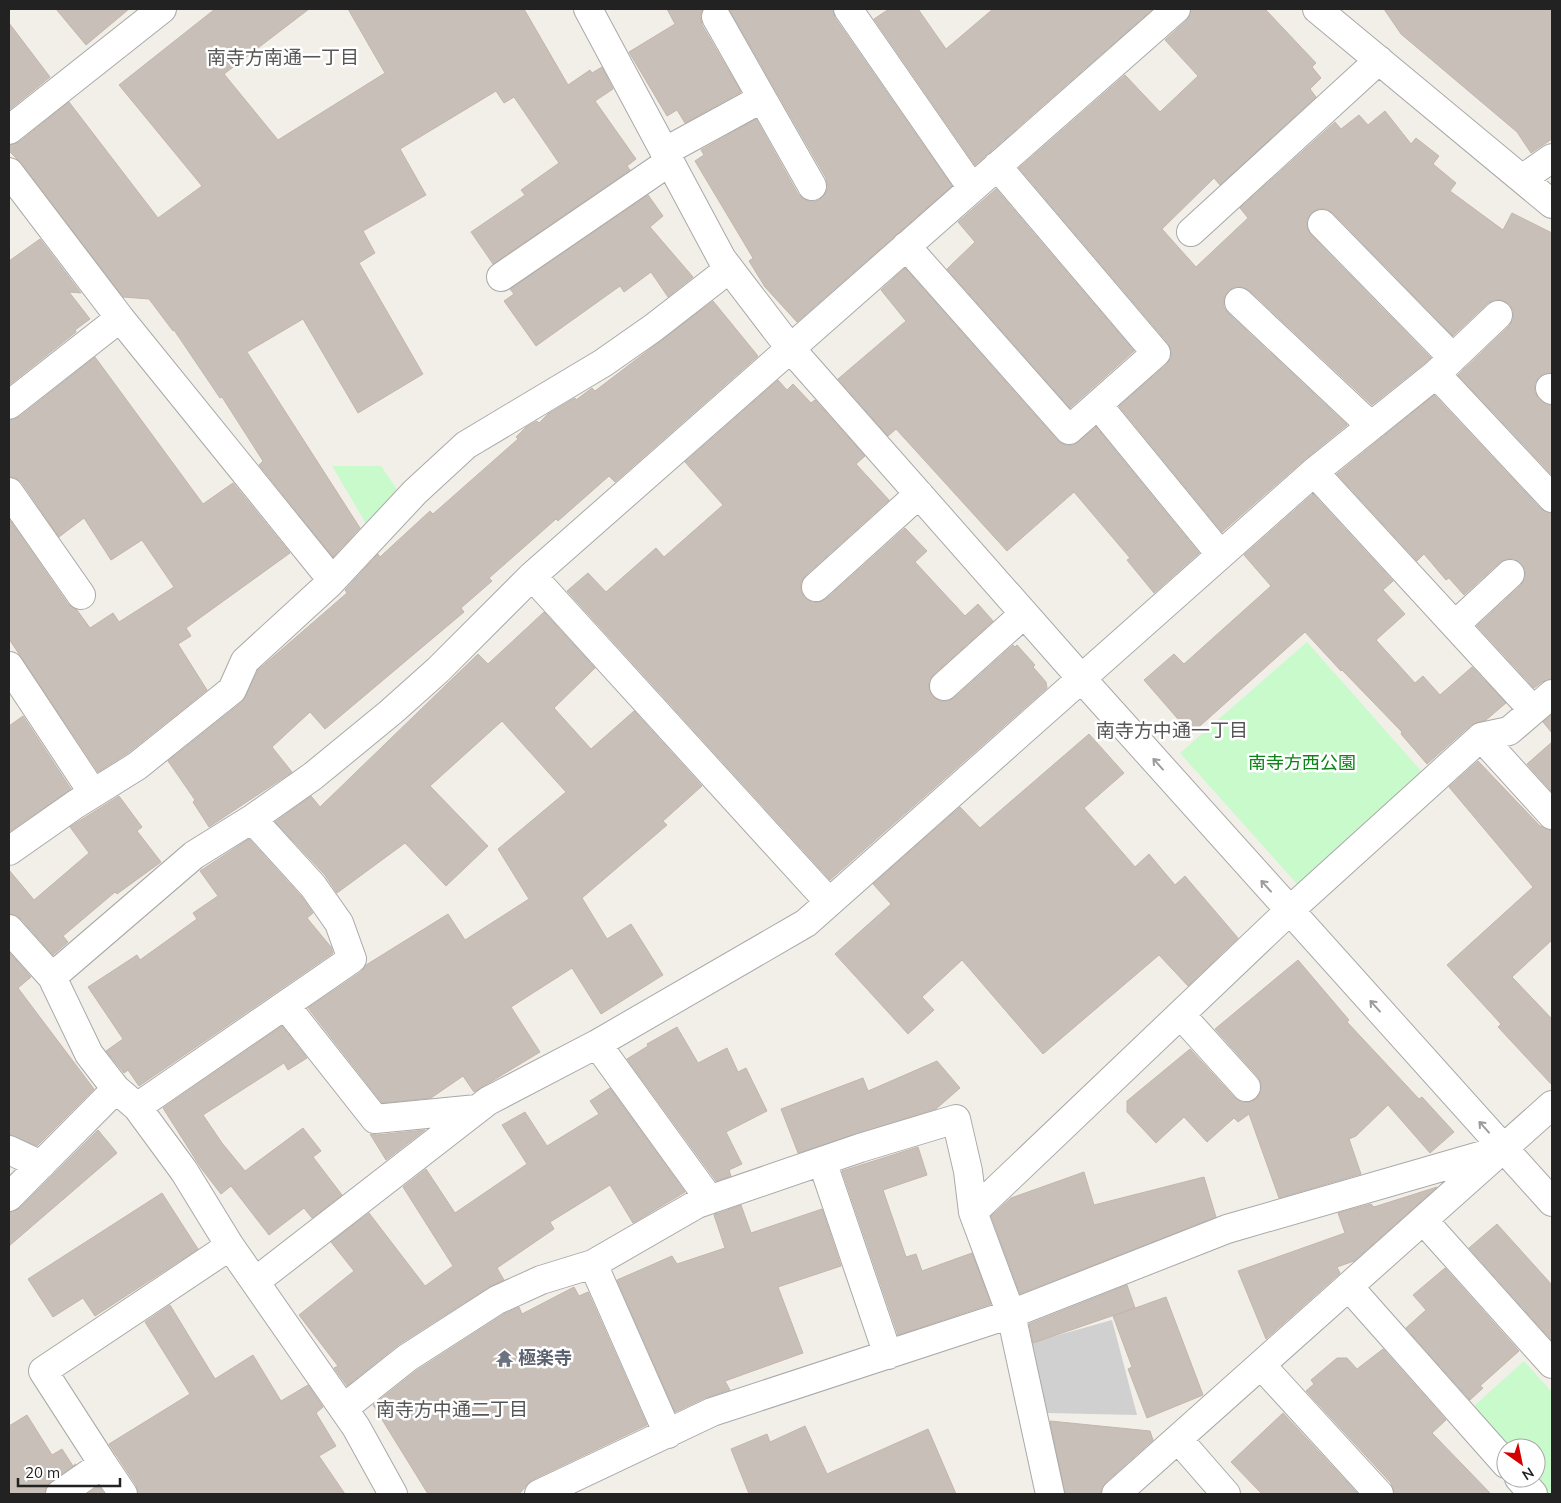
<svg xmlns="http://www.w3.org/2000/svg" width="1561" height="1503" viewBox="0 0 1561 1503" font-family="Mulish,'Noto Sans JP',sans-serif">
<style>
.religious{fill:#d0d0d0}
.park{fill:#c8facc}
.building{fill:#c7bfb8;stroke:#c4b6ab}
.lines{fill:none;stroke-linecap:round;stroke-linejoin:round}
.minor-casing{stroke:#a9a9a9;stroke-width:30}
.minor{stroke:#fff;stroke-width:28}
.oneway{stroke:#9c9c9c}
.labels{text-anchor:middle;stroke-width:5;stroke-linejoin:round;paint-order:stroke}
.park-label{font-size:18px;fill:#0c8416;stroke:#fff}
.worship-label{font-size:18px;font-weight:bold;fill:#5b616d;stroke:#fff;text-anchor:start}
.neighbourhood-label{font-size:19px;fill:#555;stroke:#fff}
</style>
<rect width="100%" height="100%" fill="#f2efe9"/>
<path class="religious" d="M1112,1320l25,95 -90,-2 -17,-70z"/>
<path class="park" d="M332,466h49l20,29 -33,32z
M1307,642l116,131 -126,111 -117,-131z
M1524,1361l28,31v102h-15l-1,-46h-30l-41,-34z"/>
<path class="building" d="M56,9h73l-43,36z
M215,9h94l-85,65 54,66 107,-67 -37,-64h176l44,76 22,-15 2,3 10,-6 11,22 -18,12 41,58 -9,7 3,4 -137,94 -22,-32 54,-37 -4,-5 38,-27 -45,-66 -10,6 -8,-12 -96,58 26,46 -63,36 12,22 -16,10 64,111 -65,39 -55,-94 -56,33 113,176 -27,29 -74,-92 4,-4 -41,-64 -2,1 -46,-68 -1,1 -24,-32 -26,-2 -102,-134 -12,-12v-6l10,-3 50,-40 89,116 44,-32 -83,-101z
M667,9h36l-3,7 2,9 39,67 -56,31 -8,-13 -10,6 -38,-64 46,-28z
M729,9h104l2,9 117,168 -155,136 -32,-35 -16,-26 4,-3 -58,-97 9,-6 -3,-5 55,-31 42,75 6,5 7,3 8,-2 6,-6 3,-7 -2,-9z
M889,9h29l28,40 47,-40h160l-178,156 -101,-146z
M1191,9h74l51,54 -4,4 9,11 -11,11 6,8 -96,88 -6,-7 -52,51 34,38 52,-49 -8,-10 95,-86 6,7 18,-14 9,10 17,-14 26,33 5,-6 23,18 -6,8 23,19 -6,8 53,39 9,-17 40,20v140l-13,4 -4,7v8l4,7 13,6v70l-94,-100 51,-49 4,-7v-8l-3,-6 -8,-5h-8l-6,3 -35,33 -120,-123 -7,-4h-8l-7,4 -4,6v8l4,8 120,123 -59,47 -122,-114 -8,-4h-8l-6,4 -4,8v8l4,6 119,112 -43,35 -82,72 -103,-126 47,-41 5,-7v-8l-3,-7 -149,-175 106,-93 35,37 38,-36 -33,-36 22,-20z
M1384,9h168v130l-21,14 -14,-21 -116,-98z
M9,23l41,54 -41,33z
M996,189l138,162 -64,57 -123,-139 28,-27 -17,-20z
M648,195l15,21 -13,11 43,50 -25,20 -17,-25 -27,20 -4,-6 -84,60 -32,-45 10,-7 -4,-5z
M40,239l41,54 -12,-1 21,27 -15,11 1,2 -67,53v-124z
M905,268l153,173 7,4h8l23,-18 103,126 -45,40 -27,-33 3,-2 -56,-66 -67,59 -111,-122 -8,7 -50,-57 68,-58 -25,-31z
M713,301l45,55 -143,126 -6,-6 -51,45 -2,-2 -67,59 3,3 -31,27 3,4 -139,117 -15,-17 -38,35 20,25 -83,55 -16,-25 2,-2 -27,-39 74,-59 16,-32 89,-77 -2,-3 33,-36 2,3 50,-46 3,3 85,-75 -2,-2 10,-10 11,-6 2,2 9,-9 27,-16 1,2 16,-12 3,3z
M95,357l108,147 30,-21 57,70 -104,75 5,8 -13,8 29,46 -79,63 -30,19 -89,-133v-120l59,85 9,6 13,18 23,-15 6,9 55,-35 -32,-47 -31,20 -27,-42 -25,19 -37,-54 -6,-5 -7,-1v-57l10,-3z
M778,380l9,10 6,-6 18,19 4,-3 50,56 -9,8 33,36 -83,75 -5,8v8l3,6 8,5h8l6,-3 79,-71 22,23 -12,11 50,54 13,-12 15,17 -60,54 -4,6v8l3,7 8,5h8l6,-3 59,-53 2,2 2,-2 18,20 -2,2 13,15 1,6 -217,192 -263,-289 21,-18 18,19 50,-44 8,9 59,-52 -38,-43z
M1434,395l107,114 11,4v166l-10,3 -8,6 -57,-62 44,-41 4,-7v-8l-3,-6 -8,-5h-8l-6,3 -36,33 -15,-17 -3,2 -22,-26 -7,7 -80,-87z
M1313,494l80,87 -10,9 22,24 -29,26 39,43 8,-7 17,19 32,-28 34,36 -20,17 -15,5 -44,39 -26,-30 1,-2 -60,-62 -1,1 -36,-39 -114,102 -47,-54 30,-26 10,10 87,-78 -27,-31z
M544,612l51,56 -41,40 37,41 43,-38 68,75 -39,35 4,4 -85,73 25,41 24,-15 32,51 -62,39 -29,-46 -61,39 29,45 -66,40 -11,-16 -32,22 -49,5 -74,-95 53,-36 5,-7 82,-51 17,26 64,-41 -31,-50 68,-57 -64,-71 -72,65 58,60 -42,40 -41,-43 -68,50 -12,-18 -50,-53 36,-26 9,11 158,-153 10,10z
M1552,714v19l-9,-11z
M23,716l48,73 -62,43v-106z
M1089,734l35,39 -40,35 51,59 14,-13 26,31 10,-9 53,62 -50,48 -29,-31 -116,99 -81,-94 -40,37 12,13 -26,24 -73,-80 56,-50 -18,-20 87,-77 20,21z
M1552,742v50l-25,-28z
M1478,761l62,65 12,4v110l-40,37 40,42v66l-54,-58 3,-3 -54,-59 86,-78 -84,-100z
M119,796l23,31 -5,4 24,31 -44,32 -2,-2 -52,44 5,6 -15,13 -32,-36 -12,-5v-44l25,30 55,-47 -19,-26z
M249,839l52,57 12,17 -6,5 24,29 2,6 -194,133 -11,-16 -4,3 -18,-22 17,-12 -35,-52 49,-32 3,5 57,-41 -4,-6 25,-17 -18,-25z
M9,952l22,25 -13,11 76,101 -57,57 -28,-11z
M1298,960l51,60 -2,2 72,77 3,-2 32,35 -24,21 -42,-48 -32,31 -7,3 12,35 -82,24 -30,-84 -11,8 -4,-4 -27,24 -23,-25 -28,26 -29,-31v-11l63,-52 45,49 7,4h8l6,-3 5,-8v-8l-3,-6 -43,-48z
M282,1026l25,32 -19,12 -4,-7 -81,52 19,28 23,28 58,-43 18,23 -8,6 29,38 -30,23 -8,-10 -35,27 -38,-49 -10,8 -20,-26 -38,-60z
M677,1027l21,36 29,-15 11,24 8,-4 21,43 -41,21 16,32 -13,6 2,6 -15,5 -89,-122 21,-13 -1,-2z
M937,1061l23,27 -24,21 -138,44 -17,-44 82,-31 5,13z
M610,1088l75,104 -52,31 -23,-38 -60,37 4,7 -57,39 7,12 -15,7 -91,58 -51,41 -13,-18 4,-2 -39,-51 55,-44 -23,-29 38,-29 56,73 28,-20 -50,-79 23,-18 29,44 72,-49 -25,-39 23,-13 22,34 52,-32 -9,-13z
M98,1130l19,23 -108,93v-34l11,-4z
M425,1130l-39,30 -16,-26 7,1z
M918,1147l9,28 -44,15 23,67 10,-3 6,17 50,-18 19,51 -93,31 -56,-164z
M1084,1172l10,33 110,-28 12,40 -196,77 -29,-78 20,-18z
M1437,1187l-83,74 -17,6 3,6 -74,66 -28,-68 107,-38 -7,-20 33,-9 3,3z
M162,1193l36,56 -103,67 -12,-18 -30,19 -25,-38z
M741,1205l10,28 71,-24 19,57 -63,21 25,66 -78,28 5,9 -25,8 -30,14 -58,-132 55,-24 5,8 48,-16 -11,-33z
M1497,1224l55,61v56l-83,-93z
M1445,1268l74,83 -39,35 3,2 -13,12 -64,-72 20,-18 -13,-15z
M1127,1285l8,23 -102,35 -4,-19z
M574,1287l5,9 9,-4 59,133 -115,55 -13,14h-91l-55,-89 43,-34 88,-57 15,-7 3,7z
M1166,1297l37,98 -56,23 -19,-49 4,-2 -19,-51z
M170,1305l45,74 38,-24 28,46 27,-16 15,22 -7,6 20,33 -17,10 26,38h-207l-2,-9 -27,-41 81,-50 -45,-72z
M1383,1349l63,71 -14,13 59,61h-97l-3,-11 -85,-92 8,-7 -3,-4 26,-22h10l10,11z
M1283,1413l75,81h-96l-31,-32z
M27,1415l25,40 10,-6 11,17 3,-2 -25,18 -5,5 -1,7h-36v-68z
M1050,1421l100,10 3,9 -47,42 -5,12h-36z
M805,1426l22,48 101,-45 28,65h-207l-18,-45 36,-15 3,8z
M99,1486l5,8h-17z"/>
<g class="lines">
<defs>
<path id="minor" d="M588,9l134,250 68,89 291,330 471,524
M848,9l124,179
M1317,9l235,195
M716,17l96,169
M9,130l153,-121
M664,152l97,-53
M9,172l111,146 212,262
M1522,179l30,-21
M1322,224l131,134
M1191,232l188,-172
M906,246l163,184 87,-77 -159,-187
M501,277l168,-115
M1239,302l132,124
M1436,374l116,124
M1550,388l2,2
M9,405l111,-87
M1098,405l122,149
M1314,472l219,238
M9,492l72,103
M532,576l297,326
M816,587l103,-93
M1455,625l55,-51
M9,666l84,127
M944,686l80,-72
M1481,737l71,78
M9,851l67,-47 61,-38 95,-76 13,-29 84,-77 86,-92 51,-47 137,-82 50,-35 76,-59
M9,929l43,48 37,77 27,35 21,18 47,64 46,75 126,181 37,67
M52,977l142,-122 58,-36 61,-43 78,-64 47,-42 94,-94 644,-567
M285,1005l90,114 102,-10
M1181,1015l65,72
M597,1044l113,156
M137,1107l215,-148 -13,-36 -26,-37 -61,-67
M9,1150l32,15
M822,1161l66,194
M9,1197l107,-108
M1424,1221l128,143
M593,1264l75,170
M256,1281l232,-180 109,-57 209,-121 508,-451 122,-98 62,-59
M1349,1287l157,177
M1261,1365l118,129
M344,1408l63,-50 90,-58 44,-20 52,-16 104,-60 163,-56 96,-29 12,52 5,41
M1178,1439l48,55
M103,1464l20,30
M1519,1478l14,16
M60,1494l43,-30 -60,-93 187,-125
M539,1494l173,-82 299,-98 216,-85 277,-80
M1050,1494l-39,-180 -38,-102 316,-301 192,-174 28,-6 43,-37
M1116,1494l436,-389"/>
</defs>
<use href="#minor" class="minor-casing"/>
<use href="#minor" class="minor"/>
</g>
<defs><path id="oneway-shaft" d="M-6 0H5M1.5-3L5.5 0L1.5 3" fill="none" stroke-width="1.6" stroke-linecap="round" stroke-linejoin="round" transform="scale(1.25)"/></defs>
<g class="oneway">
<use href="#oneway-shaft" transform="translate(1158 764) rotate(-132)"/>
<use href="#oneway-shaft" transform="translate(1266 886) rotate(-132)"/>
<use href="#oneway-shaft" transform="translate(1375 1006) rotate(-132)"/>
<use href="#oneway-shaft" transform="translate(1484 1127) rotate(-132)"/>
</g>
<defs>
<symbol id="temple-bare" viewBox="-9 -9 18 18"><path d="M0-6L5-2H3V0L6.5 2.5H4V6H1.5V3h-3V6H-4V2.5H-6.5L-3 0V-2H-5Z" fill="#6b7280" stroke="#fff" stroke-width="2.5" paint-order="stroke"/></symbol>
</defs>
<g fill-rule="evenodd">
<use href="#temple-bare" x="492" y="1346" width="25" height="25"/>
</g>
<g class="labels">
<g class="park-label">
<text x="1302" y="769">南寺方西公園</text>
</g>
<g class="worship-label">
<text x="518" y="1364">極楽寺</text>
</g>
<g class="neighbourhood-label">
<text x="283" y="64">南寺方南通一丁目</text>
<text x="1172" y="737">南寺方中通一丁目</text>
<text x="452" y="1416">南寺方中通二丁目</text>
</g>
</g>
<rect width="1561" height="1503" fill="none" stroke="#222222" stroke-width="20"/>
<g transform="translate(1521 1463) rotate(147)"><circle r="24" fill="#ffffff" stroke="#a7a7a7"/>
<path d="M0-4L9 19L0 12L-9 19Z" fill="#d40000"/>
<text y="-8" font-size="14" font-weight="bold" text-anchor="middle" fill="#222222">N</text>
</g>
<path d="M18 1478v8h102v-8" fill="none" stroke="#222222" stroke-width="2.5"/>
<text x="25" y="1478" font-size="15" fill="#222222" stroke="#ffffff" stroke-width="4" paint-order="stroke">20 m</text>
</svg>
